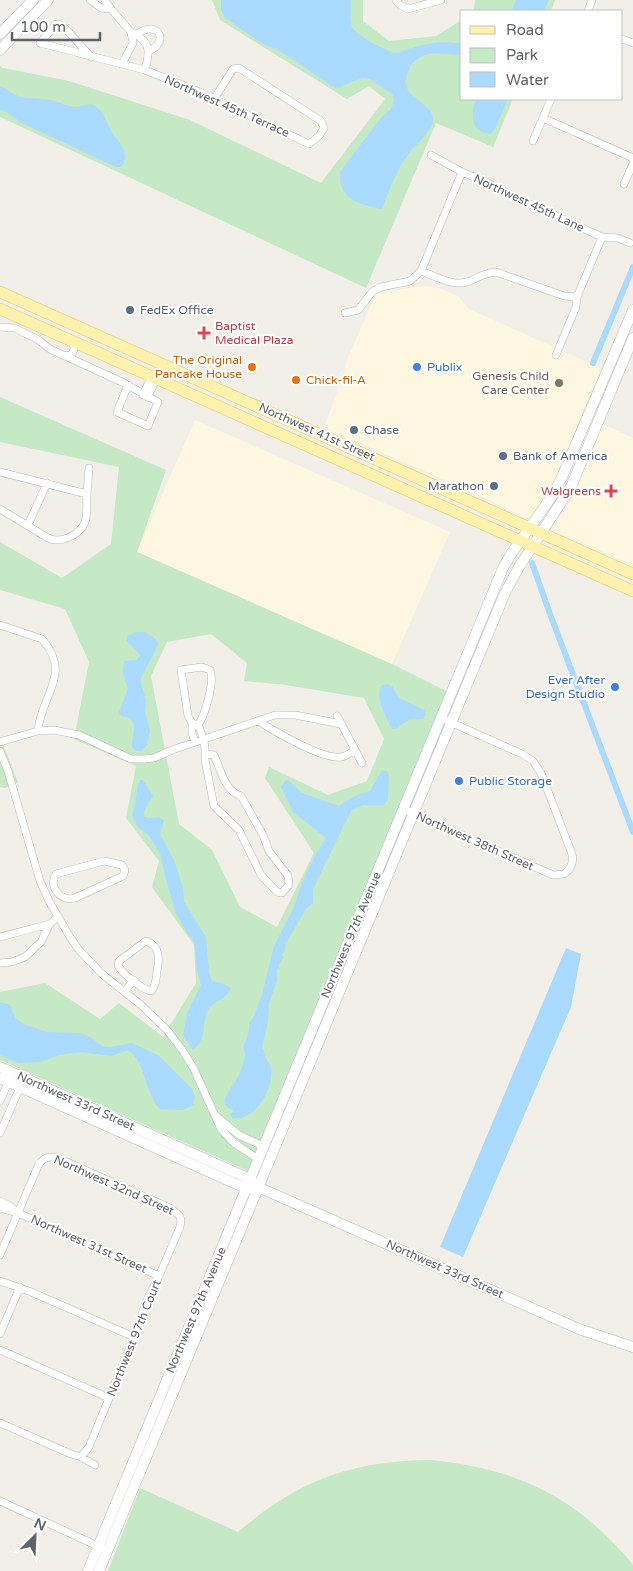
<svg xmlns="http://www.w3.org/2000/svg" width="633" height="1571" viewBox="0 0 633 1571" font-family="'Varela Round',sans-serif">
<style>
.commercial{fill:#fef7e0}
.green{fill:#c5e8c5;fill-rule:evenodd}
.water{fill:#aadaff}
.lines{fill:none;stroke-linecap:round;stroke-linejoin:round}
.canal{stroke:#aadaff;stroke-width:6}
.street-casing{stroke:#b5b8bc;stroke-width:8}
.secondary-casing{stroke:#b6babf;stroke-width:11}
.primary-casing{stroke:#f2c960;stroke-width:12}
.street{stroke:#fff;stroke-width:7}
.secondary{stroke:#fff;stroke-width:10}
.primary{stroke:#fff2af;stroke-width:11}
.service-dot{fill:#5c6f8a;stroke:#fff;stroke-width:2}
.health-dot{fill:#e0444e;stroke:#fff;stroke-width:2}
.food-dot{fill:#e8710a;stroke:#fff;stroke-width:2}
.shop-dot{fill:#3f7fe0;stroke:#fff;stroke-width:2}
.education-dot{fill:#8d6e63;stroke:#fff;stroke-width:2}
.labels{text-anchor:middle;stroke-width:4;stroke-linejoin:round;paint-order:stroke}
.street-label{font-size:12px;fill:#5f6368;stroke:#fff}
.service-label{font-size:12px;fill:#4e5e75;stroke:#fff;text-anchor:start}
.health-label{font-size:12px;fill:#be3a42;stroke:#fff;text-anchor:start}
.food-label{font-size:12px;fill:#c56008;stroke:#fff;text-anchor:end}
.shop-label{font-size:12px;fill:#366cbe;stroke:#fff;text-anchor:start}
.education-label{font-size:12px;fill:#785e54;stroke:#fff;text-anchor:end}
</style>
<rect width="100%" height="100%" fill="#f1efe8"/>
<path class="commercial" d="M423,286l13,1 22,9 11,13 131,59 -34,86 -14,31 -18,29 -5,3 -3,1 -67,-32 -135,-58 21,-58 1,-8 28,-64 3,-5z
M195,420l255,112 -58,132 -255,-112z
M603,424l30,14v127l-69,-30 -6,-3 -4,-5 19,-31z"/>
<path class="green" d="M212,0h151v21l26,20 47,-5 26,-16v79h51l-20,48 -57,-24 -70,165 -366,-171v-51l3,2 66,13 121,39 131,63 64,-84 -16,-13 -22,13 -127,-79z
M475,0h80l-4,11h-77z
M0,397l166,73 -29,82 255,112 56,28 -200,479 -248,-111v-68l45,-9 55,36 19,-16 44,34 33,-54 -2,-38 -42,-58 7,-26 -33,-43 10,-52 -62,-27 15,-77 -24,-53 -65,-19v-48l62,36 49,-34 8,-77 -119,-25zM211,634l36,29 -3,18 42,4 78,13 20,41 -17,42 -39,14 -59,-28 -4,11 49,75 -37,74 -37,-20 -28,-57 -33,-26 -28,-148 16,-34z
M0,737l18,45 -13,6 -5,-1z
M431,1460c85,9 141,34 198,100l4,5v6h-525l32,-83 98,44c61,-52 112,-71 193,-72z"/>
<path class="water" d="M221,0h130c0,8 -2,19 1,27 2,7 38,27 45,26 5,-1 10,-4 15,-5 18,-6 32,-7 50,-4v11c-18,-1 -43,-7 -52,13 -16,31 20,30 23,50 2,11 -19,28 -25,37 -9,11 -16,28 -21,41 -3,5 -2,9 -6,13 -22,-5 -43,-10 -41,-37l40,-53 11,-10 3,-8 -1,-6 -23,-16 -7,-1 -12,4 -12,6h-4l-44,-30 -15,-9 -13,-5 -28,-19 -11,-9 -3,-7z
M516,0h33l-5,11h-32z
M0,86c7,3 12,8 20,11 11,2 21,1 31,3 8,2 15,6 23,7 6,1 13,-5 19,-2 11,5 12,15 17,24 6,11 23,24 11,38h-5l-96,-45 -13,-10 -7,-2z
M477,99h31l-13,30 -4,5c-20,0 -22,-21 -14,-35z
M136,632h9l12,8 1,5 -18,35 6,20 -1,13 5,18 -3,14 -5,6h-6l-4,-4c-1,-11 6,-18 -2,-29l-9,-2 -2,-4 9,-23 -5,-16 1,-12 13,-1 3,-5 -14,-15 1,-4z
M387,684l5,2 7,12 25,12 2,4 -3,5 -14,1 -12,8 -5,1c-6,-12 -18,-32 -10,-44z
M382,770l5,1 2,4 -1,24 -4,6h-21l-12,6 -38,78v14l-7,6 -19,32 -3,11 -2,2 1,4 -4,7 1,3 -3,1v12l-8,22 -1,18 -6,28 2,1c-1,8 6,11 7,18 2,19 -9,41 -27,49 -5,2 -7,0 -11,2l-3,-4 4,-4 -6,-3 -4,-5c2,-11 10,-18 15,-28 2,-3 5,-15 6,-18 0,-4 -2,-9 -1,-12 3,-8 6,-13 5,-22l4,-5 9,-23 12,-49 20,-39 8,-25 14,-28 10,-16 -33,-26 -12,-25 5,-7 3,1 13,12 37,13 15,-10 16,-5z
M140,780h3l10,16c-7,11 -19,26 5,21l6,3 -4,14 15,28 8,26 1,14 22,35 3,36 3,8 12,3 7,4c-5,13 -17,12 -23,22 -7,15 0,28 -15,40l-10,-15 4,-22 14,-28 -4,-15 -3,-28 -10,-14 -8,-15 -9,-30 -7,-30 -11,-17 -12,-10 -5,-11c5,-11 3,-24 8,-35z
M566,948l15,6 -10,53 -108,250 -23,-10z
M0,1002l10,3 5,13 9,6 23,8 33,1 10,4 12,9 8,1 22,-4 26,12 34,34 3,8 -2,8 -10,5 -23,-1c-16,-17 -13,-45 -32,-59l-17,6 -30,-4 -22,3 -19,7 -21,1 -19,-8z"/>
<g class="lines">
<path class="canal" d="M593,363l40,-96
M532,563l18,51 83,218"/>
<defs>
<path id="street" d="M90,0l11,8 10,1
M105,0l6,9 20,23 2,11 -11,21
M396,0l4,5 8,4 33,-9
M588,11l4,-11
M133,33c18,9 17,19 12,37
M136,35c22,-17 34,7 13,16
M622,39l11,4
M91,57l-25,-28 -7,-5h-3l-16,19 105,27 57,23 107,51 10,-8 5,-8 -3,-7 -82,-53 -6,1 -19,30
M543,118l90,40
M533,141l18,-42
M431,155l31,17 24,10 33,17 83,38 16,1 12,5
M624,184l9,-20
M421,271c15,5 33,17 49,10 12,-5 13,-8 26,-9l68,24 13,1
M345,313l13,-3 15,-19 8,-4 29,-6 11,-10 41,-99
M0,327l14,1 23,11 13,10 72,33 36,20 -10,24 -31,-14 11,-27
M556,355l20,-48 1,-10 25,-60
M66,356l6,-2 2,-5 -1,-7
M143,395l5,-11 5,-6
M147,397l6,-11 1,-8
M0,472l87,22c-1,8 1,20 -2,28 -5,13 -24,22 -37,16l-48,-29
M87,494l2,-26
M28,525l19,-42
M0,625l42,14c31,36 -1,55 -4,92
M202,667l8,3c5,12 -5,45 -12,55l-6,-2 -4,-7 -7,-46z
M337,716l25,47
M258,721c16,10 65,39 83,36 5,-1 10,-4 14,-7
M192,723v10l3,9
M198,725c6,13 8,22 7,35l9,46 25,24 22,45 16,17 5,1 7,-8 -1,-9 -19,-25 -6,-16 -22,-39c-16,-4 -21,-28 -27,-41l-9,-1
M0,742l38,-11 16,-1 25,5 52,24h13l10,-1 18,-8 103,-35h20l46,9
M0,751l8,20 32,110 9,20 21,36 9,13 23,24 39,31 26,25 16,21 11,18 27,60 13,14 24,16
M403,809l150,66 11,-1c7,-5 10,-12 8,-20l-31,-81 -8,-12 -11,-7 -81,-36
M104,861l18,4 3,5 -2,6 -48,22c-15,4 -27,-12 -19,-24z
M0,937l50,-13
M146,941c15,5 13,19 11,31 -1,7 -1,14 -6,19 -8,-1 -30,-18 -33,-26l1,-4z
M0,963l12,-1 13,-5 16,-15 8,-17 8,-8
M124,992l10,-12
M0,1101l10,-23
M216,1116l23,19 24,11
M0,1133l21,-48
M0,1201l10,5 8,7
M0,1208l18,5 141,63
M0,1255l38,-89c5,-9 12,-11 22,-7l110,49 9,7 2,5 -1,7 -21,49 -13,26 -11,33 -46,112 -8,10
M0,1281l29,10 105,46
M0,1334l20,-47
M0,1350l109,48
M0,1423l71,31 10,3 14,8
M0,1501l102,47"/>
<path id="secondary" d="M0,34l33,-34
M0,50l48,-50
M0,1067l250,112 8,8 321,142 54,18
M0,1078l234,105 12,5h6
M88,1571l415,-1003 8,-14 41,-58 10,-19 71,-167
M99,1571l406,-978 14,-26 52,-80 62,-149"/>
<path id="primary" d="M0,292l633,282
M0,309l633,282"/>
</defs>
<use href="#street" class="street-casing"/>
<use href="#secondary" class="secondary-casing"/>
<use href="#primary" class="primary-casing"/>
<use href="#street" class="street"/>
<use href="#secondary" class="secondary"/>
<use href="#primary" class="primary"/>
</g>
<g class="service-dot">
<circle cx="130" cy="310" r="5"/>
<circle cx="354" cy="430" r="5"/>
<circle cx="503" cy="456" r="5"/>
<circle cx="494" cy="486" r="5"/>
</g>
<g class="health-dot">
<path d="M201.5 325.5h5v5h5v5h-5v5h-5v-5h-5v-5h5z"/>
<path d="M608.5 483.5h5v5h5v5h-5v5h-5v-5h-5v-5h5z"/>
</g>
<g class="food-dot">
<circle cx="252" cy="367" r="5"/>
<circle cx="296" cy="380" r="5"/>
</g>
<g class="shop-dot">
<circle cx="417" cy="367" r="5"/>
<circle cx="615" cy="687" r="5"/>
<circle cx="459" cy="781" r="5"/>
</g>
<circle class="education-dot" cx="559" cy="383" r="5"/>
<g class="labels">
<g class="street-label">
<text transform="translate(227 106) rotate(24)" y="4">Northwest 45th Terrace</text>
<text transform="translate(529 203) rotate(25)" y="4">Northwest 45th Lane</text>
<text transform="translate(317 432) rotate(24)" y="4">Northwest 41st Street</text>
<text transform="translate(475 841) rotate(24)" y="4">Northwest 38th Street</text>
<text transform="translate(351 935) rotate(-67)" y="4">Northwest 97th Avenue</text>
<text transform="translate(76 1101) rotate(24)" y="4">Northwest 33rd Street</text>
<text transform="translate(114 1185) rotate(24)" y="4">Northwest 32nd Street</text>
<text transform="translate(89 1244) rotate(24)" y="4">Northwest 31st Street</text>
<text transform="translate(445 1269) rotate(24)" y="4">Northwest 33rd Street</text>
<text transform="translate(196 1310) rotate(-67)" y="4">Northwest 97th Avenue</text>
<text transform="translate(134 1338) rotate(-68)" y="4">Northwest 97th Court</text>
</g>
<g class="service-label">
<text x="140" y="314">FedEx Office</text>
<text x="364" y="434">Chase</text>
<text x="513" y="460">Bank of America</text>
<text x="484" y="490" text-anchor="end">Marathon</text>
</g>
<g class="health-label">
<text x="215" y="330">Baptist<tspan x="215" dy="14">Medical Plaza</tspan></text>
<text x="601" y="495" text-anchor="end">Walgreens</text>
</g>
<g class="food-label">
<text x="242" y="364">The Original<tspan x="242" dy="14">Pancake House</tspan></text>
<text x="306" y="384" text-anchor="start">Chick-fil-A</text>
</g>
<g class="shop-label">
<text x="427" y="371">Publix</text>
<text x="605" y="684" text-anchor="end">Ever After<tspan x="605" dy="14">Design Studio</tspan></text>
<text x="469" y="785">Public Storage</text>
</g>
<g class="education-label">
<text x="549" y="380">Genesis Child<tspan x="549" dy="14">Care Center</tspan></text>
</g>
</g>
<rect x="460" y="10" width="162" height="90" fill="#ffffff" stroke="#bfc1c3"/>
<rect x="470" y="26" width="25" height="8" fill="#fff2af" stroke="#bfc1c3"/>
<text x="506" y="35" font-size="15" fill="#5f6368">Road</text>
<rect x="470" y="48" width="25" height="15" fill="#c5e8c5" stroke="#bfc1c3"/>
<text x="506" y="60" font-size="15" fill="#5f6368">Park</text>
<rect x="470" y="72" width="25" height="15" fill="#aadaff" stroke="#bfc1c3"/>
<text x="506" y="85" font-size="15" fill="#5f6368">Water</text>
<g transform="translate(35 1536) rotate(24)" stroke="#ffffff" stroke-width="4" paint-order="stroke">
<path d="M0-4L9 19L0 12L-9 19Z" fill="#5f6368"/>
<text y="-8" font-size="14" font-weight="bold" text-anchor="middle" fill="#5f6368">N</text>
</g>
<path d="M12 32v8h88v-8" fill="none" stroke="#5f6368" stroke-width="2.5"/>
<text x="20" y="32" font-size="15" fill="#5f6368" stroke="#ffffff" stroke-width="4" paint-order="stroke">100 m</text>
</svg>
